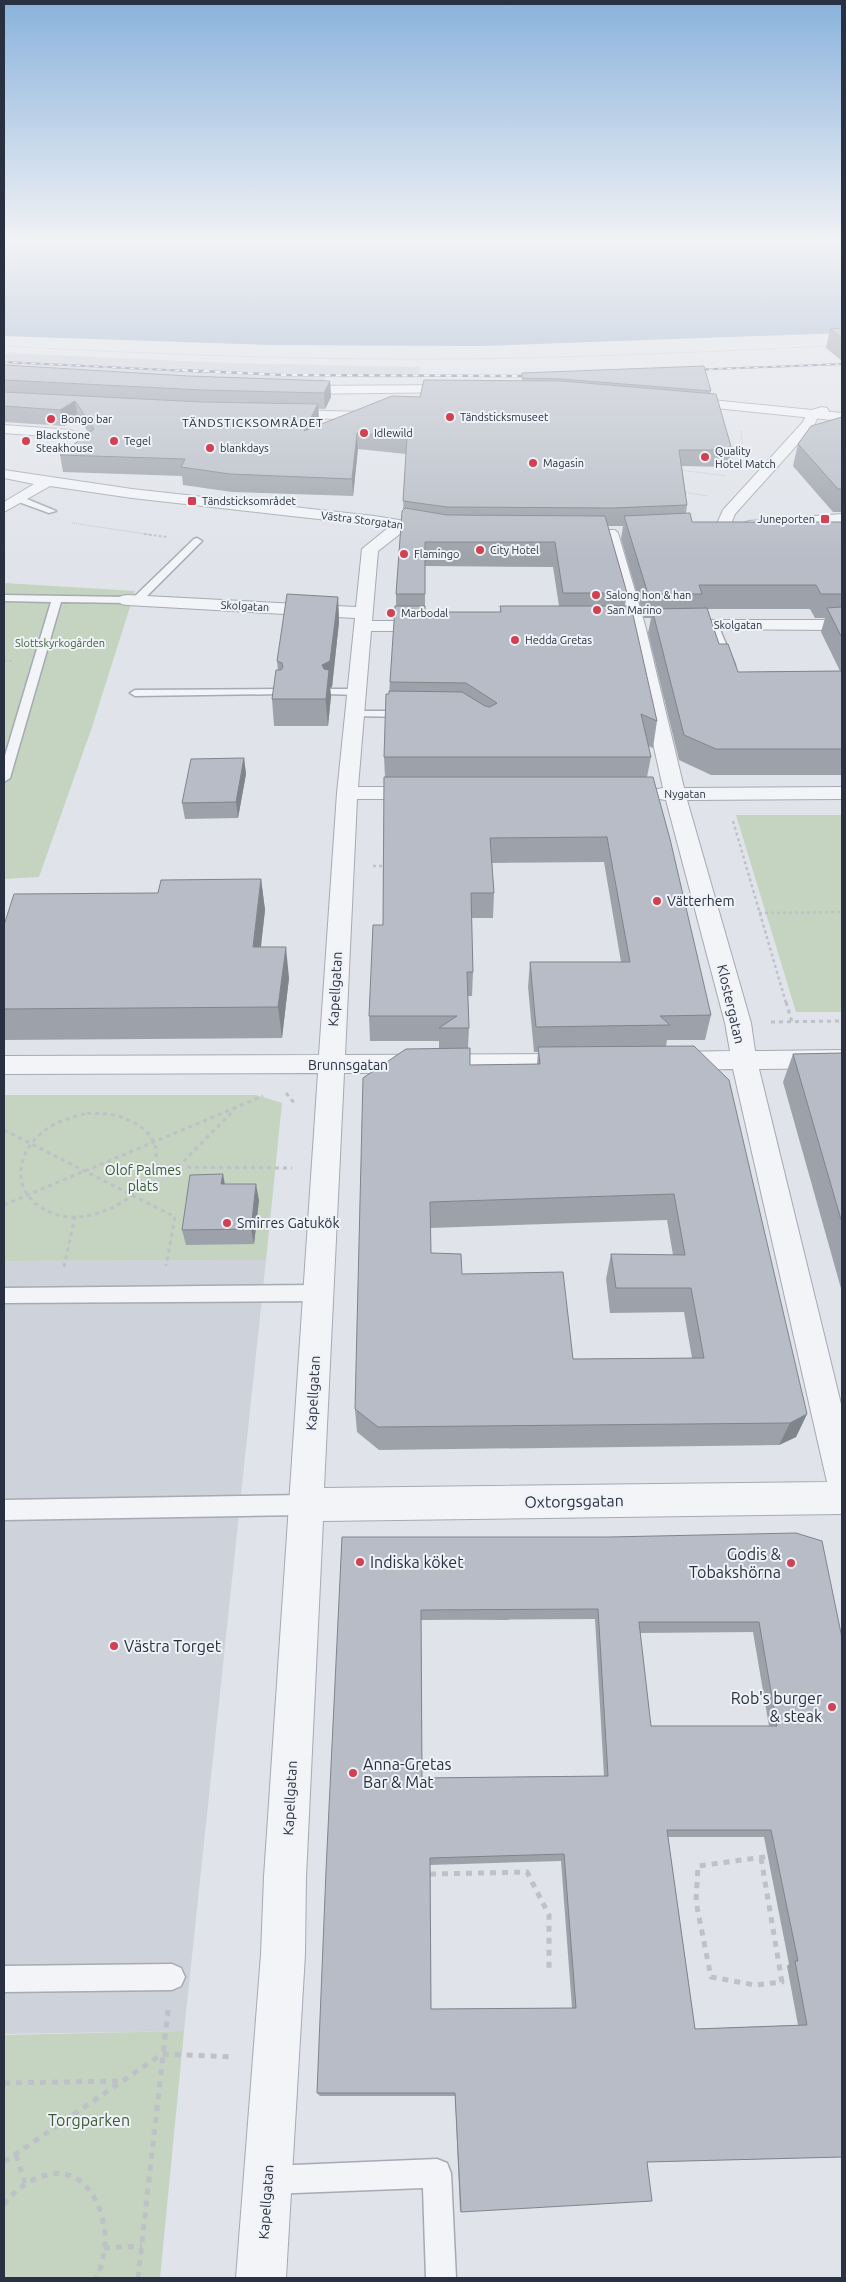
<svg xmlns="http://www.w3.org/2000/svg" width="846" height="2282" viewBox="0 0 846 2282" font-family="Ubuntu,sans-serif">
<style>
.built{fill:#ced2db}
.green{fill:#c5d3c1}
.water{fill:#9ab0ca}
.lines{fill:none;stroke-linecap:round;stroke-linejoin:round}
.service-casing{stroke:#a5aab3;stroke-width:3}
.minor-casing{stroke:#a5aab3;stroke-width:2}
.tertiary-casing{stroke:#a5aab3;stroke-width:2}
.path-far4{stroke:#bec1c8;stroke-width:1;stroke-dasharray:1 1;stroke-linecap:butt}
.path-far3{stroke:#bec1c8;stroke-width:2;stroke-dasharray:2.5 2.5;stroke-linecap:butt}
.path-far2{stroke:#bec1c8;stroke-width:2.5;stroke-dasharray:3 3;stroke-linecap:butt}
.path-far1{stroke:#bec1c8;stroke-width:3;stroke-dasharray:4 4;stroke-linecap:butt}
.path{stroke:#bec1c8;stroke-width:5;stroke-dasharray:6 6;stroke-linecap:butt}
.service{fill:#f3f4f7;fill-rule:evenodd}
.minor{fill:#f3f4f7;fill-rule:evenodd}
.tertiary{fill:#f3f4f7;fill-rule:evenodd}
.rail-far1-casing{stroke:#798293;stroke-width:2}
.rail-casing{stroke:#798293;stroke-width:2.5}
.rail-far1{stroke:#eff2f7;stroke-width:1;stroke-dasharray:4.5;stroke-linecap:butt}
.rail{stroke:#eff2f7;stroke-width:2;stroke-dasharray:5.5;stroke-linecap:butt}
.wall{fill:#9da2aa;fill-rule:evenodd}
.shaded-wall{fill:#80848b}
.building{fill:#b7bcc6;stroke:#80848b;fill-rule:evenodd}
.poi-dot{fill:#d24152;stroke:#eff2f7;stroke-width:2}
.labels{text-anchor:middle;stroke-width:4;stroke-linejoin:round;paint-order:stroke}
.far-poi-label{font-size:11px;fill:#283041;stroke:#eff2f7;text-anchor:start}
.far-street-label{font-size:11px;fill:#283041;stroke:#eff2f7}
.far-park-label{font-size:11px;fill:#3b5d35;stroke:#eff2f7}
.far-neighbourhood-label{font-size:12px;letter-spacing:1px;fill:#1a2132;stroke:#eff2f7}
.poi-label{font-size:14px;fill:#283041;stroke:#eff2f7;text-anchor:start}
.street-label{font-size:14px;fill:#283041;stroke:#eff2f7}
.park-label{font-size:14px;fill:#3b5d35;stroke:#eff2f7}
.near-street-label{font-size:16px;fill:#283041;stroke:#eff2f7}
.near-poi-label{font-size:16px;fill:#283041;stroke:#eff2f7;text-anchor:start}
.near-park-label{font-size:16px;fill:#3b5d35;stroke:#eff2f7}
</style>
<rect width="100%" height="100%" fill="#e0e3e9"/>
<path class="built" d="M4,353l226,10 190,4 -1,11 -93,-1 -3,9 -319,-16z
M266,1260l-82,771 -180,3v-773z"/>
<path class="green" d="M4,583l131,8 -43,136 -53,150 -35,2z
M736,815h106v197h-46z
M4,1095h252l26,8 -16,157 -262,1z
M184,2031l-24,247h-156v-243z"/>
<path class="water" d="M4,242h838v91l-361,13 -209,-1 -268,-9z"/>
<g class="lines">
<defs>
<path id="service" d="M16,497h6l34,14 -7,2 -33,-12z
M197,538l5,3 -61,61h-8v-4l61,-59z
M4,595l123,2 5,3 -5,3 -66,-1 -51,176 -6,4v-23l47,-157 -47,-1z
M713,622l5,3 17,40 -1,2 -4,1 -5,-3 -17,-40z
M279,689l4,1 1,2 -1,2 -148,2 -5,-3 5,-3z
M331,689h26l5,3 -5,3 -30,-1 -1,-2z
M355,711h53l6,3 -6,3 -57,-1 -2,-2 2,-2z
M319,1285l6,3 3,5 -3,5 -6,3 -315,2v-15z
M306,1495l7,3 3,7 -3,7 -7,3 -302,5v-20z
M172,1964l9,4 4,9 -4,9 -9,4 -168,2v-26z
M437,2159l10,4 4,10 5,105h-30l-3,-90 -153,6 -10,-4 -4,-10 4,-10 10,-4z"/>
<path id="minor" d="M822,407l5,1 2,3 -11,5 -4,10 -79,88 -7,17h-10l-3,-3 8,-18 80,-88 5,-11z
M280,410l91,2 7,4 -7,4 -96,-3 -2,-3 2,-3z
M4,425l67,5 7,4 -7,4 -67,-5z
M4,470l128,19 242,27 38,6 5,2 3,3 -3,3h-12l-27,21 -6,70h59l6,1 3,4 -3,4 -6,1h-60l-13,156h63l7,2 3,4 -3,4 -7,2h-64l-12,256 230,-1 9,2 4,7 -4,7 -9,2 -231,1 -20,415 503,-6 -94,-413 -60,1 -9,-2 -4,-7 4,-7 9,-2 57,-1 -5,-28 -59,-223 -14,-2 -3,-4 3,-4 11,-2 -36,-163 -25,-92 3,-3h10l3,3 27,92 39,163 158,-1v12l-155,1 64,223 4,28 87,-1v18l-83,1 83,339v106l-519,7 -17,356 -1,77 -19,324h-50l25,-324 3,-77 54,-804 -314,1v-18l315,-1 18,-262 18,-175 -228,-13 -6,-1 -2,-4 2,-4 6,-1 229,12 6,-58 27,-22 -257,-29 -82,-12 -46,26v-10l30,-18 -30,-6z
M842,514v9l-93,8 -5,-2 -3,-3 3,-3 5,-2z
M676,620h166v10l-172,-1 -3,-4 3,-4z"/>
<path id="tertiary" d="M460,385l4,1 2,3 -2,3 -171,2 -6,-4 6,-4z
M682,397l160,16v8l-165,-17 -1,-3z"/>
</defs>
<use href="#service" class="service-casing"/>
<use href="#minor" class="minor-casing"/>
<use href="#tertiary" class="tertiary-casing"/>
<path class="path-far4" d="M4,346c148,8 296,14 444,13 127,-1 254,-7 381,-13
M741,431l2,26
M680,470l46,6
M682,492l26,4
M72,523l80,12"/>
<path class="path-far3" d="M144,534l23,3
M4,661h9"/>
<path class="path-far2" d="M733,821l53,182
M373,866h11
M759,913l83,-1"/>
<path class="path-far1" d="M786,1002l6,20
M771,1022l71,-1
M286,1093l9,11
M87,1113c11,1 24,0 34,4 94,33 -23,133 -82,89 -31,-22 -19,-59 9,-78 12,-8 26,-11 39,-15z
M4,1130l171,87 -9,49
M155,1167l137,1
M178,1167l57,-58
M4,1205l259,-109
M64,1267l11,-51"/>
<path class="path" d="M761,1858l21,124 -27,3 -44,-8 -15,-75 2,-36 73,-10
M430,1874l97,-2 22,43v57
M4,2083l118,-2
M16,2155l9,28
M4,2162l158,-108 70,3
M4,2205c9,-14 23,-24 39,-29 42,-14 64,33 62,69 -1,11 -4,22 -8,33
M104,2248l38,-2
M138,2278l30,-268"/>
<use href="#service" class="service"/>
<use href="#minor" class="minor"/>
<use href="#tertiary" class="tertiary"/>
<defs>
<path id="rail-far1" d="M4,362l204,10
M691,370l151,-6"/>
<path id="rail" d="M182,370l100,5 254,1"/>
</defs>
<use href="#rail-far1" class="rail-far1-casing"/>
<use href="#rail" class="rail-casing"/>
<use href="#rail-far1" class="rail-far1"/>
<use href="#rail" class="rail"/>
</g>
<path class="wall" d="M842,328v33l-16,-13 4,-19z
M4,366l184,10 142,5 1,16 -6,12h-7l1,12 -3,5 104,-29 102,-16v-8l189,18 -1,2 22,57 -4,17 -46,-1 5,39 -1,9 6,8h150v253h-131l-32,-15 -31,-127 3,-15h-7l-23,-79 2,-13h-15l19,67 -2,13 32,115 -4,27 -5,-2 3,11 -4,20 64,238 -6,25h-38l-1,6 141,368 -11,23 -17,8 -400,5 -22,-18 -2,-23 84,-361v-7h-69l-1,-25 14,-91 2,-148 -1,-20 12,-151v-12l7,-84 3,-56 -48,-5 -5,47 -121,-4 -49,-7 -1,-9 -119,-4 -3,-17 29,-22 -11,-15 -14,8 -60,-4zM425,566l128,1 6,39h-59v6h-75zM707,609h103l5,9h10l-4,14 19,39 -102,1 -19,-28zM604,862l17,100h-91l-2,25 6,65h4l-1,12 -67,1 -2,-17 1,-20 -1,-32h4l1,-24 -2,-54h22l1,-25 -2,-30zM667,1220l6,35 -62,-1 -5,25 4,34 74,-1 8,46 -119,1 -111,-85 -31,-21 -1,-25z
M842,417v95h-9l-40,-46 5,-22z
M338,597l1,25 -7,65 -2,1 1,8 -3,30h-54l-2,-27 6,-29 -1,-9z
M244,758l2,16 -8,44 -53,1 -3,-16z
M261,879l4,31 -4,37 28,31 -7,60 -278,2v-115l154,-32z
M842,1053v239l-59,-210 10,-28z
M225,1184l34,16 -5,44 -68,1 -4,-15z
M342,1537l500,101v519l-195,5 -186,50 -1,-1 -5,-115h-135l-3,-3zM595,1619l9,157 -182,2 -1,-158zM753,1632l16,94h-118l-11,-93zM668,1837h96l25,127 -2,2 11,59 -103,4zM561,1861l11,147 -141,1 -1,-144z"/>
<path class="shaded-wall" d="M330,381l1,16 -6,12 -1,-16z
M75,401l3,17 -14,8 -4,-16z
M318,404l1,17 -14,27 -1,-17z
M357,433l1,16 -5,47 -1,-17z
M338,597l1,25 -7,65 -2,1 1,8 -3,30 -6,-61z
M244,758l2,16 -8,44 -2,-16z
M261,879l4,31 -8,68 -4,-31z
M286,947l3,31 -7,60 -4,-31z
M223,1174l3,16 -5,-6z
M256,1184l3,16 -5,44 -3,-15z
M807,1414l-11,23 -17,8 11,-22z"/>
<path class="building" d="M842,328v10l-12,-9z
M5,365l183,11 142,5 -6,12 -122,-3 -198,-10v-14z
M704,366l7,25 -150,-12 -39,-1v-5z
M424,380l137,1 155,13 16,56h-53l8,55 -75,3 -165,-1 -44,-6 4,-64 -50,-4 -5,46 -122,-5 -49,-7 4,-8 -125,-4 34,-26 -19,-28 -15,9 -56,-4v-14l198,10 116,2 -14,27 88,-35 28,1z
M842,417v72h-4l-40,-45 13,-18z
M405,508l42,7 158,1 22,77h-64l-8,-51h-130v52h-29l6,-83z
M690,513l2,9h150v72h-21l-5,-9h-117l3,9h-54l-24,-78z
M287,594l51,3 -8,64 -8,4 2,4 5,1 -3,29h-54l4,-29h5l2,-3 -1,-4 -5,-2z
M395,606h30v6h76l-1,-6h131l26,115 -16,-7 10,43h-267l2,-63h3v-3l73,1 23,14 5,1 7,-4 -31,-20 -76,-1z
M842,607v31l-15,-30z
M707,608l12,36h9l10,28 104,-1v78h-126l-32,-14 -32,-126z
M244,758l-8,44 -54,1 9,-44z
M384,777h269l17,62 41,176 -51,1 10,9 -134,2 -6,-65h100l-23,-125 -117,1 4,55h-23l2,79h-6l2,56h-30l18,-12h-88l4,-91h10z
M261,879l-8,68h33l-8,60 -274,2v-84l10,-31 144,-1 3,-13z
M694,1046l35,34 78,334 -17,9 -412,4 -23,-18 8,-331 43,-29 64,-1v17l70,-1 -2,-17zM674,1194l11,61 -74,-1 5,34h75l13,70 -131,1 -10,-87 -101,2 -1,-20 -30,-1 -1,-51z
M842,1053v170l-49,-169z
M223,1174l-2,10h35l-5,45 -69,1 8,-55z
M796,1533l26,8 20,97v519l-195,5 5,39 -191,11 -6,-119h-138l9,-222 16,-334h267zM598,1609l10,167 -186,2 -1,-168zM639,1622h120l18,104h-126zM667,1830h104l27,131h-3l12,64 -112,4zM564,1854l12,154 -145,1 -1,-151z"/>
<linearGradient id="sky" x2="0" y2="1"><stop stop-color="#89b2dc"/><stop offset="0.43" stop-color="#f1f2f5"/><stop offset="1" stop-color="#f1f2f5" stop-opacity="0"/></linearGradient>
<rect width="846" height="561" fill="url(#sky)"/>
<g class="poi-dot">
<circle cx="450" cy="417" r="5"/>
<circle cx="51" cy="419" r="5"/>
<circle cx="364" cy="433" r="5"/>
<circle cx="26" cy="441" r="5"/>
<circle cx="114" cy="441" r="5"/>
<circle cx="210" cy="448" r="5"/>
<circle cx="705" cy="457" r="5"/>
<circle cx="533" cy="463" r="5"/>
<rect x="187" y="496" width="10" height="10" rx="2.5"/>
<rect x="820" y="514" width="10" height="10" rx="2.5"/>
<circle cx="480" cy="550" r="5"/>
<circle cx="404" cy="554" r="5"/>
<circle cx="596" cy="595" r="5"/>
<circle cx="597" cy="610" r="5"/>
<circle cx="391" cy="613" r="5"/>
<circle cx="515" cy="640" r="5"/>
<circle cx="657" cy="901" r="5"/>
<circle cx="227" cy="1223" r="5"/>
<circle cx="360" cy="1562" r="5"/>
<circle cx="791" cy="1563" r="5"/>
<circle cx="114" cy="1646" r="5"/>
<circle cx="832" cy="1707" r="5"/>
<circle cx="353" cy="1773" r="5"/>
</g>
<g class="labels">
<g class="far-poi-label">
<text x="460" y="421">Tändsticksmuseet</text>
<text x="61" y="423">Bongo bar</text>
<text x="374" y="437">Idlewild</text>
<text x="36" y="439">Blackstone<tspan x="36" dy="13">Steakhouse</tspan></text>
<text x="124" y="445">Tegel</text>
<text x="220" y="452">blankdays</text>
<text x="715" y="455">Quality<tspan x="715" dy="13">Hotel Match</tspan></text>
<text x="543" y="467">Magasin</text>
<text x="202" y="505">Tändsticksområdet</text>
<text x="815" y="523" text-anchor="end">Juneporten</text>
<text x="490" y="554">City Hotel</text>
<text x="414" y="558">Flamingo</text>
<text x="606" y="599">Salong hon &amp; han</text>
<text x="607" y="614">San Marino</text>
<text x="401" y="617">Marbodal</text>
<text x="525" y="644">Hedda Gretas</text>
</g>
<g class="far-street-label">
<text transform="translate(362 520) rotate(7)" y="4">Västra Storgatan</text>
<text transform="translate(245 606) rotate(3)" y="4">Skolgatan</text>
<text x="738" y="629">Skolgatan</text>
<text x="685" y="798">Nygatan</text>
</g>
<g class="far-park-label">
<text x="60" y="647">Slottskyrkogården</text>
</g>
<g class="far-neighbourhood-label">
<text x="253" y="427">TÄNDSTICKSOMRÅDET</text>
</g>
<g class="poi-label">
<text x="667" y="906">Vätterhem</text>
<text x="237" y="1228">Smirres Gatukök</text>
</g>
<g class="street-label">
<text transform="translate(335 989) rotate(-87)" y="5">Kapellgatan</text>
<text transform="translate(731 1004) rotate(77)" y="5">Klostergatan</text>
<text x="348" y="1070">Brunnsgatan</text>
<text transform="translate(313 1393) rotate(-87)" y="5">Kapellgatan</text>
<text transform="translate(290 1798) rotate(-87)" y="5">Kapellgatan</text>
<text transform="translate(266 2202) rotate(-86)" y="5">Kapellgatan</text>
</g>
<g class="park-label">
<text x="143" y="1175">Olof Palmes<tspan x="143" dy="16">plats</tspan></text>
</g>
<g class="near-street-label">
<text transform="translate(574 1501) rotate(-1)" y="6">Oxtorgsgatan</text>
</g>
<g class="near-poi-label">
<text x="781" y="1560" text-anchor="end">Godis &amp;<tspan x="781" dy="18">Tobakshörna</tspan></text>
<text x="370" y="1568">Indiska köket</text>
<text x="124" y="1652">Västra Torget</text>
<text x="822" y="1704" text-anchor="end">Rob's burger<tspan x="822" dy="18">&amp; steak</tspan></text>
<text x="363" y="1770">Anna-Gretas<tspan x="363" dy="18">Bar &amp; Mat</tspan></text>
</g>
<g class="near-park-label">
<text x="89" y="2126">Torgparken</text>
</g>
</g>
<rect width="846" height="2282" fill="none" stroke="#283041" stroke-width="10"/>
</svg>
